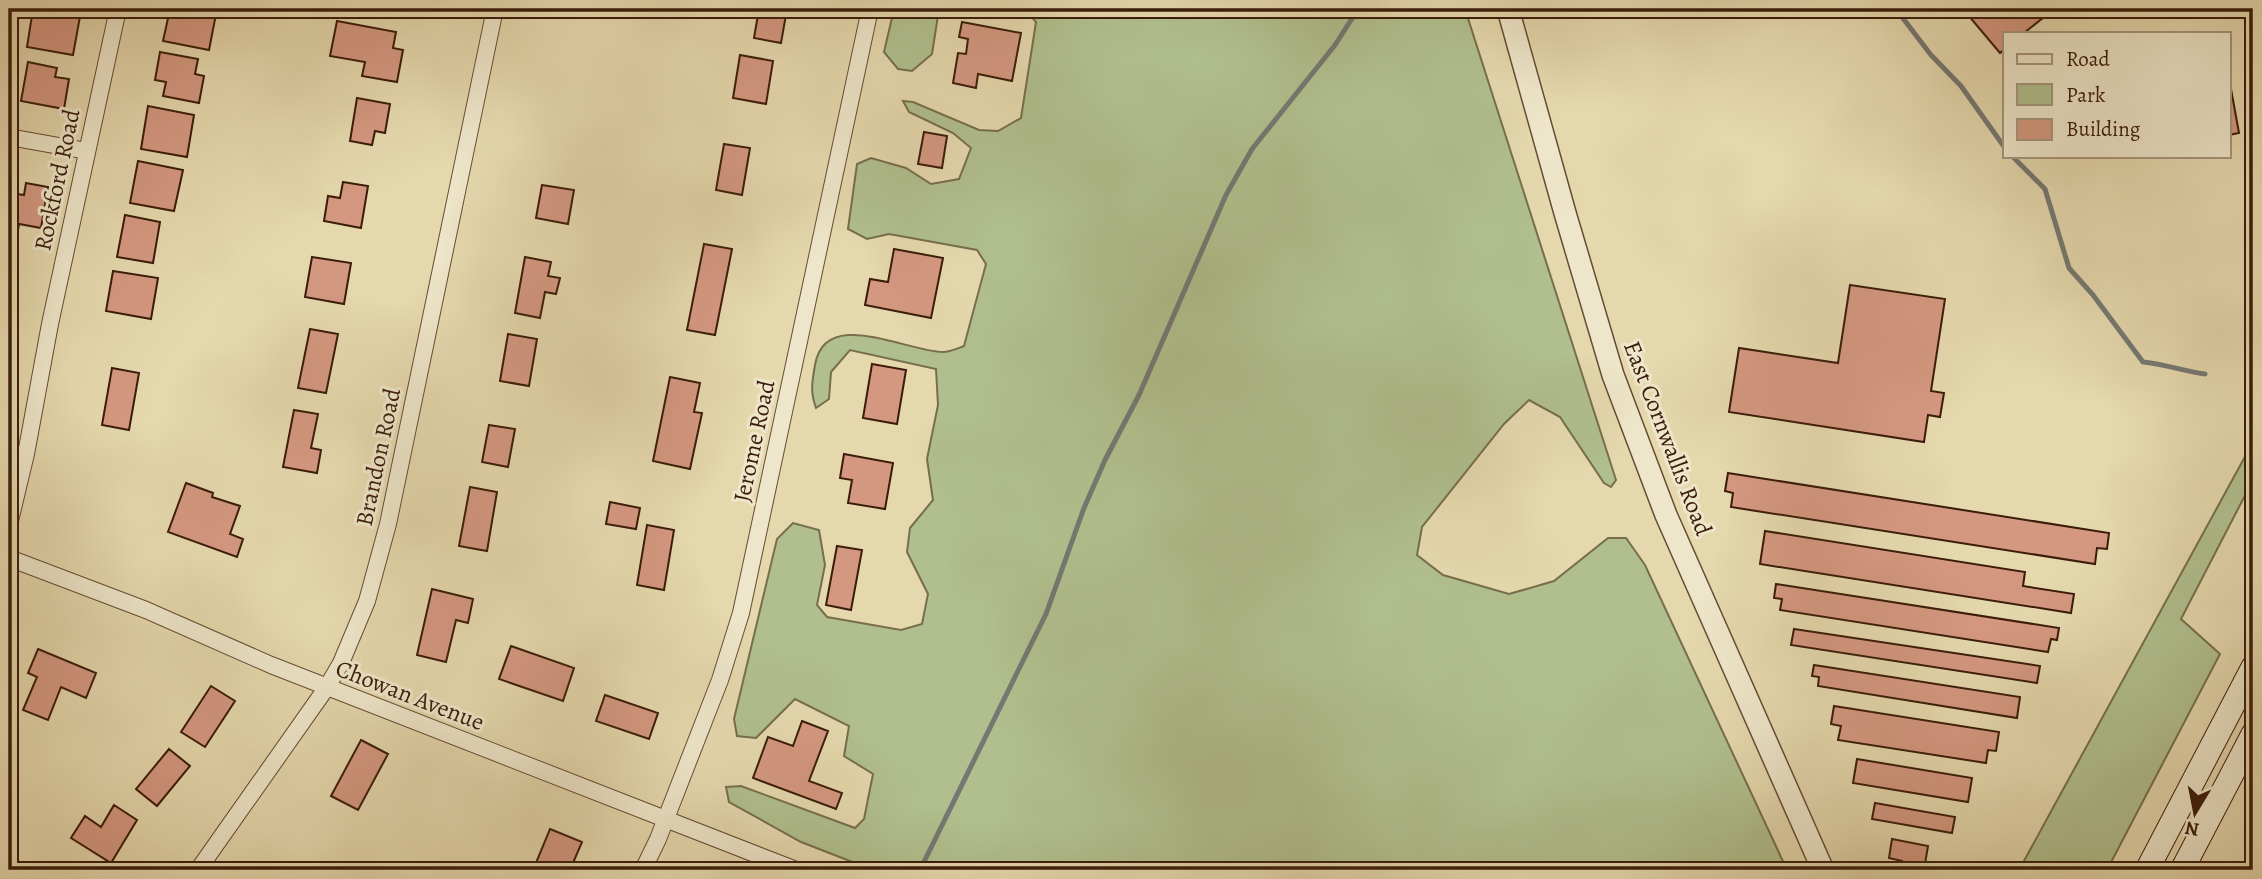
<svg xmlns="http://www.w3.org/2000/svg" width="2262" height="879" viewBox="0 0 2262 879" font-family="Alegreya,serif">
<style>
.green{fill:#b0bf8d;stroke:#766e4c;stroke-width:2}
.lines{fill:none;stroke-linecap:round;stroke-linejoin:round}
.stream{stroke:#757872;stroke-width:5}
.building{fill:#d49880;stroke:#3b1c0a;stroke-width:2}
.minor-casing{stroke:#664b33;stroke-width:18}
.tertiary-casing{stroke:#664b33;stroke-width:24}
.secondary-casing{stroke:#3b1c0a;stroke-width:25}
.minor{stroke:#eee6ca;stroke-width:16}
.tertiary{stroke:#eee6ca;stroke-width:21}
.secondary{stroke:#eee6ca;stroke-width:23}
.labels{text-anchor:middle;stroke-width:6;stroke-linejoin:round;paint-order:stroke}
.street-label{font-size:24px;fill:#3b1c0a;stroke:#eee6ca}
</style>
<rect width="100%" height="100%" fill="#e5d8ad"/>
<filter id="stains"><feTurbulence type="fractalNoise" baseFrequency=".00286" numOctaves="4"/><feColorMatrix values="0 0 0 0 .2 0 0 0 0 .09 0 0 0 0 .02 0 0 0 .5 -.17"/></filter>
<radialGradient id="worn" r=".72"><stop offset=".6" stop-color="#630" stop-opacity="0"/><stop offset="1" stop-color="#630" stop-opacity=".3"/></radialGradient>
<path class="green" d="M894,9h45l-7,45 -20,17 -14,-2 -14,-17z
M1025,9h440l151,471 -5,7 -7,-4 -44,-66 -31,-17 -25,24 -82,103 -5,28 26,20 66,19 45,-13 54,-43h18l19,27 142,305h-914l-72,-28 -72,-40 -3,-15 15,-1 114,42 9,-9 9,-45 -29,-18 5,-30 -54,-27 -39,39 -19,-2 -3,-17 43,-180 16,-16 26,7 6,35 -8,40 10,12 74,13 21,-6 6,-30 -21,-42 3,-24 23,-28 -6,-41 11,-54 -2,-36 -86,-19 -19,22 -2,27 -13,9c-6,-17 -4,-25 -1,-43 10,-59 92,-13 128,-13 7,0 15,-4 21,-6l22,-82 -9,-14 -88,-16 -22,5 -19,-10 9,-65 14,-6 35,10 25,16 28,-5 12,-31 -18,-15 -44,-21 -6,-11 10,1 66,28 19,1 23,-13 15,-96z
M2253,442v38l-72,139 39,35 -113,216h-88z"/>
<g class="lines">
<path class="stream" d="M1893,9l9,8 29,38 30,31 44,62
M2012,156l33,33 24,79 24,27 50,67c21,2 40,9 62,12
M920,870l126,-256 38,-106 21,-48 34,-65 87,-200 26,-46 83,-104 23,-36"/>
</g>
<path class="building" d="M33,9h34l14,2 -8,44 -46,-8z
M170,9h47l-8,41 -46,-9z
M759,9h28l-6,34 -27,-5z
M1963,9h74l7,8 -20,16h-19v16l-5,4z
M337,21l59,11 -3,16 10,2 -6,32 -35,-6 3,-14 -35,-6z
M962,22l59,11 -9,48 -34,-7 -2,14 -23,-5 5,-30 8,1 2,-15 -9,-2z
M160,52l38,7 -3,15 9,2 -5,27 -36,-7 3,-14 -11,-2z
M740,55l33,6 -7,43 -33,-6z
M28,62l29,6 -2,9 14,2 -5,30 -43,-8z
M2229,78l10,55 -10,2z
M357,98l33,6 -5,29 -10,-2 -3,14 -22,-4z
M148,106l46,9 -7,42 -46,-8z
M924,132l23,4 -5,32 -24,-4z
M724,144l26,4 -8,47 -26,-5z
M138,161l45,9 -9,41 -44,-8z
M343,182l25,4 -7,42 -37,-7 4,-25 12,2z
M26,183l22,4 -7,41 -22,-4 -2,12 -8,-2 2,-41 13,2z
M542,185l32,5 -6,34 -32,-6z
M125,215l35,7 -7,41 -36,-6z
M704,244l28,5 -17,86 -28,-5z
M894,249l49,9 -12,60 -66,-13 5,-26 18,3z
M312,257l39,6 -7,41 -39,-7z
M525,257l26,5 -3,14 12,2 -4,16 -11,-2 -5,26 -25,-5z
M113,271l45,7 -7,41 -45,-8z
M1850,285l95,14 -14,92 13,2 -4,24 -12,-2 -4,27 -195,-30 10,-64 99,15z
M310,329l28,5 -12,59 -28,-5z
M508,334l29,5 -8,47 -29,-5z
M872,364l34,6 -9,54 -34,-6z
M112,368l27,5 -10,57 -27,-5z
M670,377l30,6 -6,29 8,1 -12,56 -37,-8z
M294,410l24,4 -7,34 10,2 -4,23 -34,-6z
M489,425l26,4 -7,38 -26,-5z
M844,454l49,9 -8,46 -37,-6 4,-23 -12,-2z
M1728,473l381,60 -2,16 -10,-1 -2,16 -364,-57 2,-14 -8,-2z
M186,483l27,10 -1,4 28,9 -10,28 13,5 -6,18 -69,-25z
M470,487l27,5 -10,59 -28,-5z
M610,502l30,6 -4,21 -30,-5z
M647,525l27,5 -10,60 -27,-5z
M1765,531l260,41 -2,14 51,8 -3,19 -311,-49z
M837,546l25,4 -11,60 -25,-5z
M1776,584l283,44 -2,12 -6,-1 -3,13 -268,-42 2,-11 -8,-1z
M432,589l41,10 -5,24 -12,-3 -10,42 -29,-7z
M1794,629l246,37 -3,17 -246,-38z
M511,646l63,22 -11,33 -64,-22z
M38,649l58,24 -10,25 -25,-11 -13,33 -25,-10 14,-33 -9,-4z
M1814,665l206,32 -3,21 -199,-32 1,-9 -7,-1z
M211,686l24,15 -30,46 -24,-15z
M605,695l53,18 -9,26 -53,-18z
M1834,706l165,26 -3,19 -8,-1 -2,13 -148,-23 3,-14 -10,-2z
M802,721l26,10 -19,50 33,12 -6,16 -83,-31 15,-41 25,9z
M361,740l27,14 -30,56 -27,-14z
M169,749l21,17 -33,40 -21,-17z
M1857,759l115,19 -4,24 -115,-19z
M1875,803l80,14 -3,16 -80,-14z
M114,805l23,15 -26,43 -40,-25 14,-22 16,11z
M550,829l32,13 -12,28h-37z
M1892,839l36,7 -4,24h-24l2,-9 -13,-3z"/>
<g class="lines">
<defs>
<path id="minor" d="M9,137l78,14
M9,525l17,-71 24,-130 68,-315
M9,558l137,52 125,55 525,205
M198,870l129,-183 14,-24 26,-62 21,-77 107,-515
M643,870l15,-31 62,-159 21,-67 129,-604"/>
<path id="tertiary" d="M1508,9l57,204 48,162 53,140 157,355"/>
<path id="secondary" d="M2147,870l106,-203
M2182,870l71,-136"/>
</defs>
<use href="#minor" class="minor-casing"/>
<use href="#tertiary" class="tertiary-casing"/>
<use href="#secondary" class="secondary-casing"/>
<use href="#minor" class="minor"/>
<use href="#tertiary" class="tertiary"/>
<use href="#secondary" class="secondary"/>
</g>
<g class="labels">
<g class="street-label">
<text transform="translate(57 180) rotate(-78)" y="8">Rockford Road</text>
<text transform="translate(1668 438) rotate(69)" y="8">East Cornwallis Road</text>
<text transform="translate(754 441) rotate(-78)" y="8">Jerome Road</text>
<text transform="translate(378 457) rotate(-78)" y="8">Brandon Road</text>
<text transform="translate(410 695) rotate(21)" y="8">Chowan Avenue</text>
</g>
</g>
<rect width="2262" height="879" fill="none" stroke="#e5d8ad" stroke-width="35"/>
<rect x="10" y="10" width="2241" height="858" fill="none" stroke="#3b1c0a" stroke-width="3.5"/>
<rect x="18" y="18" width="2227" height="844" fill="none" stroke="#3b1c0a" stroke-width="2"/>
<rect x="2003" y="32" width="228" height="126" fill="#eee6ca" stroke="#a6957d" stroke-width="2"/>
<rect x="2017" y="54" width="35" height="10" fill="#eee6ca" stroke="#a6957d" stroke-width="2"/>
<text x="2066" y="66" font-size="21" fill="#3b1c0a">Road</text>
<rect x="2017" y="84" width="35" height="21" fill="#b0bf8d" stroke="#a6957d" stroke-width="2"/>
<text x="2066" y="102" font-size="21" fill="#3b1c0a">Park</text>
<rect x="2017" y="119" width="35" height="21" fill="#d49880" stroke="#a6957d" stroke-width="2"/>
<text x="2066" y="136" font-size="21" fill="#3b1c0a">Building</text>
<g transform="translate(2195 813) rotate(190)" stroke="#eee6ca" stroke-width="5" paint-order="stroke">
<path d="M0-5L12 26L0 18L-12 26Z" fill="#3b1c0a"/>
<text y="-10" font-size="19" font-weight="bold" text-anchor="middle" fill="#3b1c0a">N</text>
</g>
<rect width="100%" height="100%" filter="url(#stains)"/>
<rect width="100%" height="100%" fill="url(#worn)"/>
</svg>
